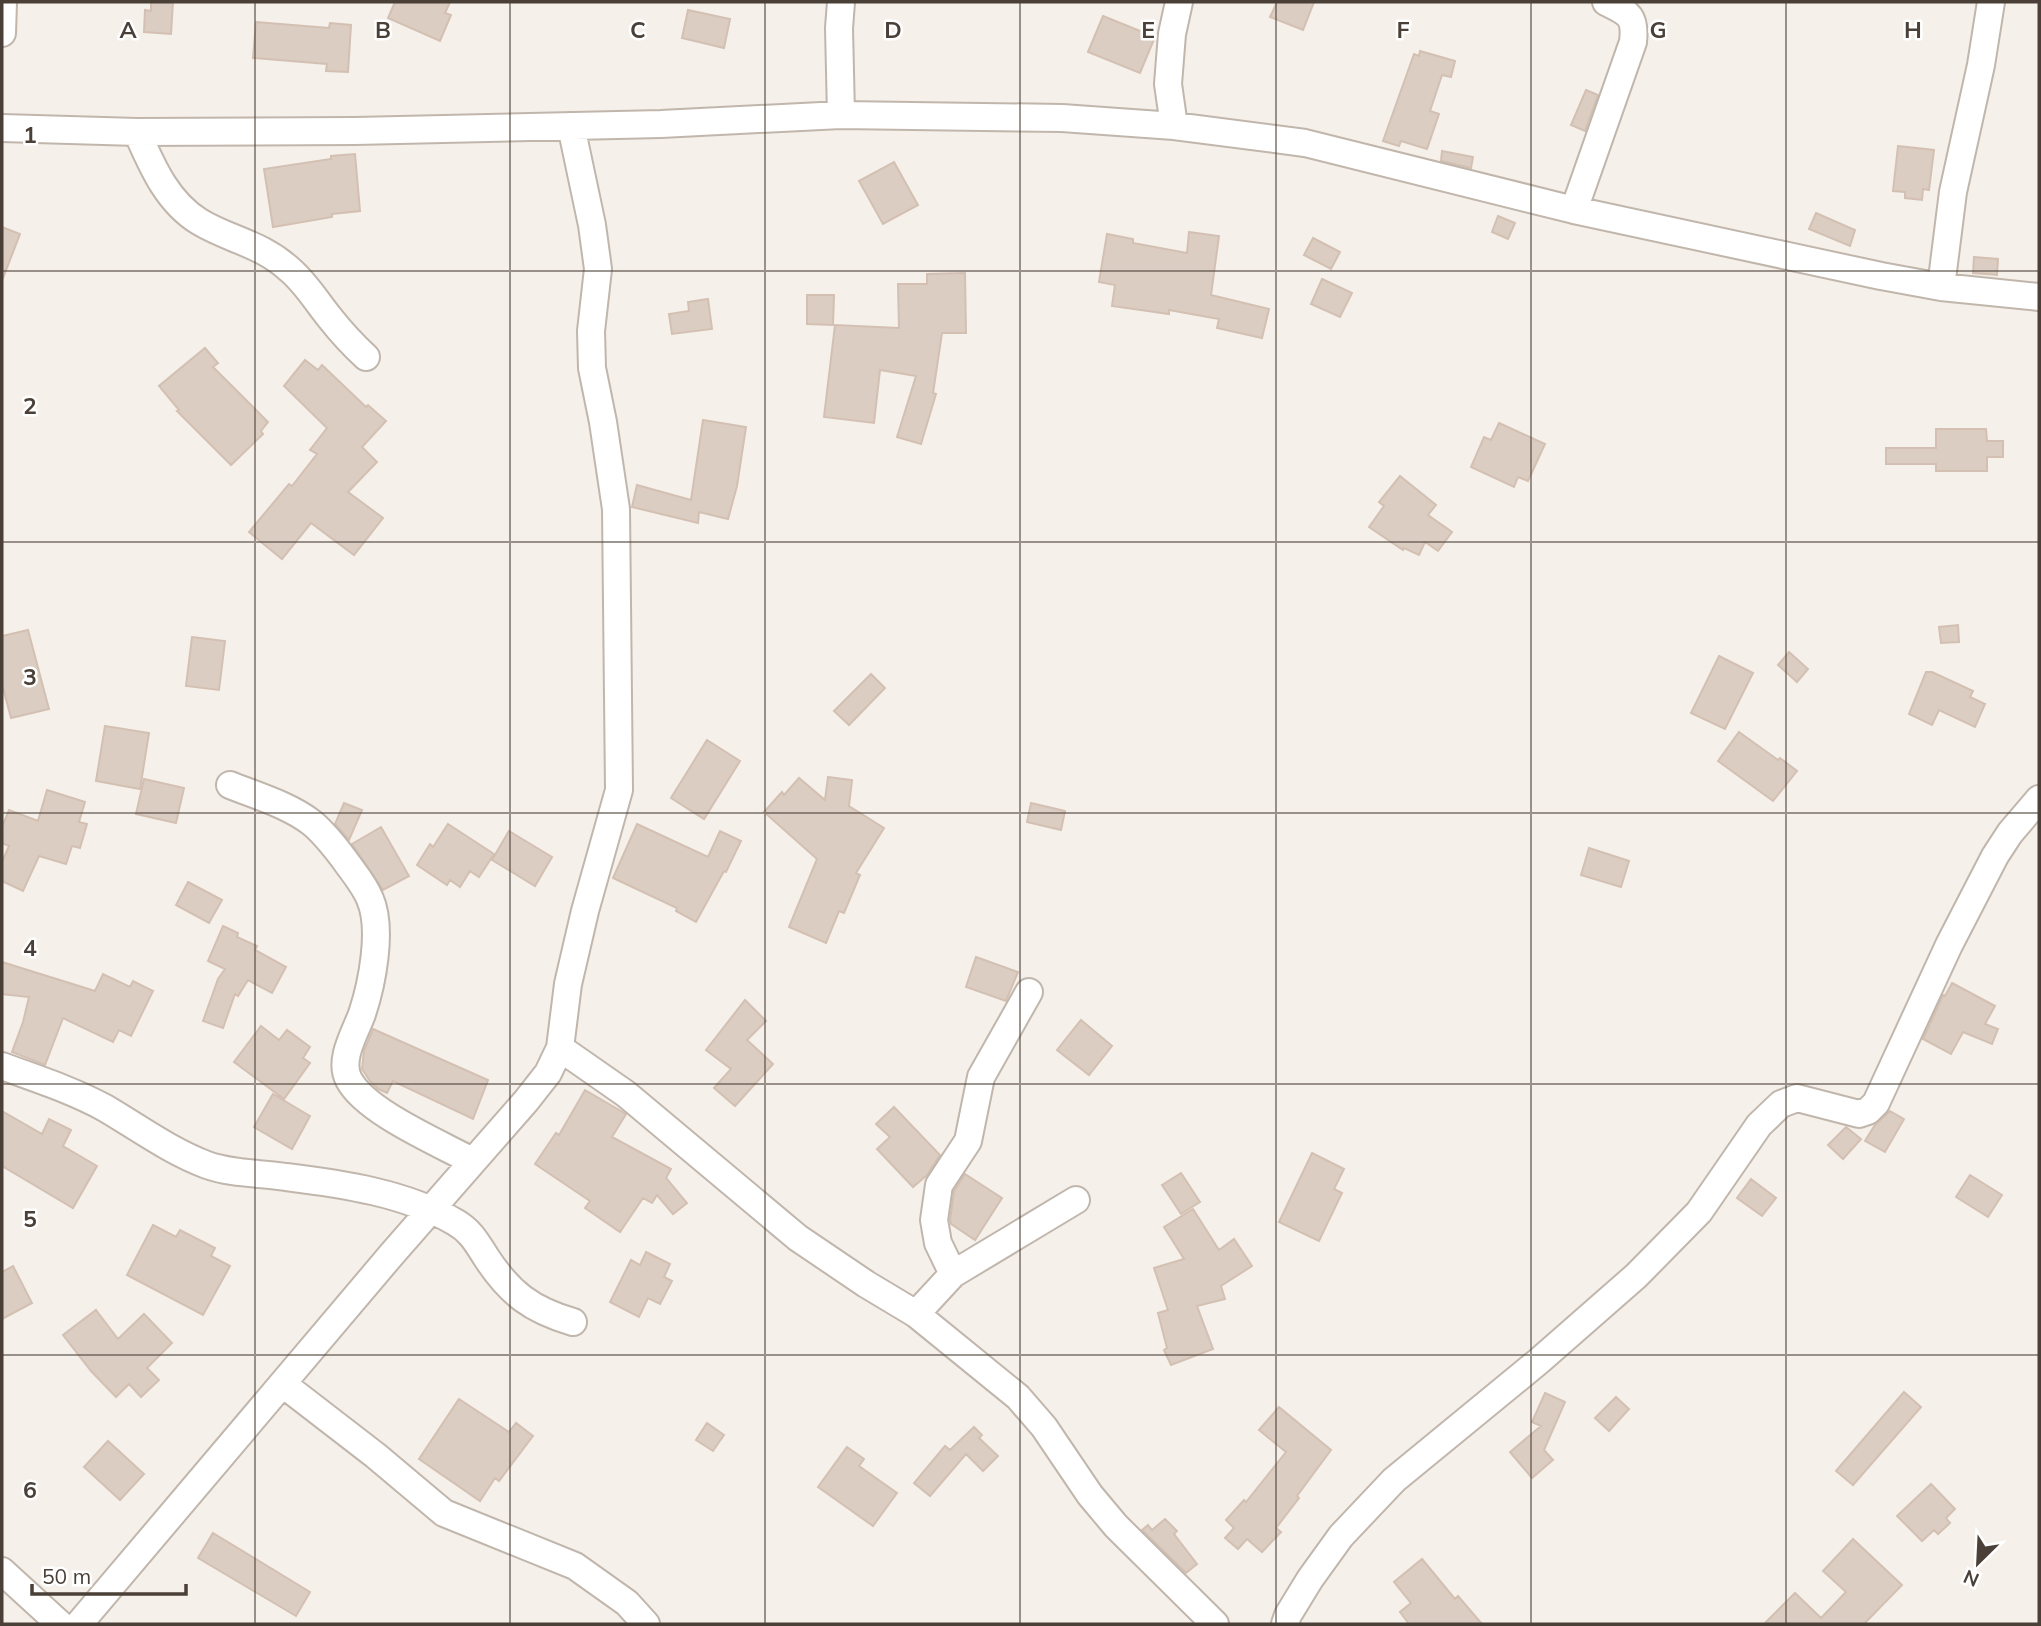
<svg xmlns="http://www.w3.org/2000/svg" width="2041" height="1626" viewBox="0 0 2041 1626" font-family="Mulish,sans-serif">
<style>
.building{fill:#dbcdc2;stroke:#d3c0b2;stroke-width:2}
.lines{fill:none;stroke-linecap:round;stroke-linejoin:round}
.minor-casing{stroke:#c1b6ac;stroke-width:30}
.minor{stroke:#fff;stroke-width:26}
.grid{fill:none;stroke:#4a4037;stroke-width:2;stroke-opacity:0.55}
.grid-label{font-size:23px;text-anchor:middle;font-weight:bold;fill:#4a4037;stroke:#fff;stroke-width:5;stroke-linejoin:round;paint-order:stroke}
</style>
<rect width="100%" height="100%" fill="#f5f0ea"/>
<path class="building" d="M151,2h22l-2,32 -27,-2 1,-22 6,1z
M395,2h55l-5,11 6,2 -11,26 -52,-23z
M1277,2h37l-11,28 -33,-13z
M688,10l42,9 -6,29 -42,-10z
M1103,16l52,21 -15,36 -52,-21z
M256,22l73,6 1,-5 21,2 -3,47 -22,-1 1,-7 -74,-6z
M1420,51l35,10 -4,16 -9,-2 -12,36 9,3 -12,35 -26,-8 -2,5 -16,-5 31,-87 5,2z
M1586,90l12,5 -13,36 -14,-6z
M1898,146l36,4 -5,40 -6,-1 -1,11 -17,-2v-6l-12,-1z
M1442,151l31,6 -2,11 -30,-7z
M355,154l5,57 -28,3v3l-59,10 -9,-58 67,-10v-3z
M894,162l24,43 -35,19 -24,-43z
M1816,213l39,17 -5,16 -41,-17z
M1498,216l17,7 -7,16 -16,-7z
M2,227l18,7 -17,44h-1z
M1189,232l30,4 -8,59 58,14 -7,29 -45,-10 2,-9 -50,-9v4l-57,-8 3,-21 -16,-3 8,-48 26,5v4l54,10z
M1313,238l27,14 -9,17 -27,-14z
M1974,257l24,2 -1,16 -24,-2z
M965,273l1,60h-24l-9,60 3,1 -15,50 -24,-7 19,-61 -36,-6 -6,53 -50,-6 11,-92 64,3 -1,-44h29v-10z
M1322,279l30,14 -12,24 -29,-13z
M807,295h27l-1,30 -26,-1z
M708,299l4,30 -40,5 -3,-20 20,-3 -1,-9z
M205,348l13,15 -5,4 55,55 -7,9 2,3 -32,31 -54,-54 2,-1 -20,-24z
M305,360l13,10 4,-5 44,42 2,-2 18,16 -24,26 15,15 -29,30 35,26 -29,37 -43,-32 -29,36 -33,-27 40,-48 3,2 25,-32 -7,-4 17,-22 -43,-42z
M703,420l43,7 -9,59 -9,33 -29,-7 -1,11 -66,-16 5,-22 54,15z
M1499,423l46,21 -17,37 -10,-4 -4,10 -43,-20 13,-30 7,3z
M1936,429h50l1,12h16v16h-16v14h-51v-7h-50v-16h50z
M1400,476l36,29 -8,10 24,17 -14,19 -13,-9 -6,13 -15,-7 -1,2 -34,-23 15,-21 -5,-4z
M1958,625l1,17 -18,1 -2,-16z
M28,630l21,79 -38,9 -9,-34v-48z
M192,637l33,4 -6,49 -33,-4z
M1789,652l19,17 -11,13 -19,-17z
M1719,656l34,17 -28,56 -34,-16z
M1926,672h6l41,19 -3,6 15,7 -10,23 -36,-17 -7,15 -23,-11z
M871,674l14,14 -36,37 -15,-14z
M105,726l44,7 -9,56 -44,-8z
M1739,732l39,28 2,-2 17,13 -24,30 -55,-40z
M707,740l33,21 -36,58 -33,-21z
M828,777l24,3 -3,26 35,22 -28,45 4,2 -16,38 -5,-2 -13,32 -37,-16 28,-68 -53,-47 18,-20 2,3 15,-17 26,22z
M144,779l40,9 -8,35 -40,-9z
M47,790l38,12 -6,20 8,2 -7,24 -8,-2 -6,18 -27,-8 -16,35 -21,-10v-19l7,-16 -7,-3v-16l7,-17 29,11z
M344,803l18,7 -13,30 -14,-16z
M1031,803l34,8 -4,19 -34,-8z
M448,824l46,30 -15,23 -9,-6 -10,16 -10,-7 -3,5 -30,-20 13,-21 3,3z
M637,824l71,33 12,-26 21,10 -15,31 -2,-1 -28,51 -20,-11 1,-3 -64,-30z
M381,827l28,49 -26,14 -31,-46z
M509,831l43,26 -17,29 -43,-26z
M1589,848l40,13 -8,26 -40,-12z
M188,882l34,18 -13,23 -33,-18z
M223,926l15,7 -1,4 20,9 -2,4 31,17 -14,26 -24,-13 -10,16 -3,-2 -12,34 -20,-7 15,-42 7,-10 -17,-8z
M976,957l42,15 -12,29 -40,-14z
M2,962l93,29 8,-17 27,13 3,-6 20,10 -22,45 -12,-6 -6,12 -50,-24 -18,47 -33,-13 11,-30 6,-25 -27,-3z
M1952,983l43,23 -10,18 13,5 -6,15 -29,-12 -12,22 -28,-15 20,-44 2,1z
M745,1000l21,21 -19,19 26,24 -38,42 -21,-18 17,-19 -25,-19z
M1081,1020l31,26 -23,29 -32,-25z
M261,1026l18,14 8,-10 23,17 -7,11 7,5 -26,36 -50,-37z
M373,1029l115,51 -15,39 -80,-38 -6,12 -9,-4 -8,-8 -8,-12 2,-18z
M585,1090l41,24 -14,23 59,32 -5,9 21,25 -14,11 -16,-19 -5,8 -9,-5 -23,34 -35,-24 5,-7 -55,-37 21,-31 3,2z
M273,1094l37,22 -18,33 -38,-22z
M894,1107l46,48 -13,20 -14,12 -36,-38 13,-12 -14,-13z
M2,1111l40,23 7,-15 22,11 -8,16 34,20 -24,42 -71,-42z
M1890,1111l14,8 -19,33 -20,-11 10,-16z
M1846,1127l15,12 -18,20 -15,-14z
M1312,1153l32,16 -10,20 8,4 -23,48 -40,-19z
M1181,1173l19,29 -19,12 -19,-29z
M965,1174l37,24 -27,42 -24,-16 -1,-4 4,-29z
M1970,1175l32,20 -14,22 -32,-20z
M1751,1179l25,19 -14,18 -25,-18z
M1193,1209l26,41 15,-11 18,27 -31,20 4,13 -28,7 16,43 -42,16 -7,-15 3,-2 -9,-35 10,-3 -14,-42 30,-9 -20,-32z
M153,1225l23,12 4,-7 35,18 -4,8 19,10 -27,49 -76,-40z
M646,1252l24,12 -6,13 8,4 -12,23 -12,-6 -9,19 -29,-15 21,-42 9,5z
M13,1266l19,37 -30,16v-47z
M96,1310l22,29 26,-25 28,29 -25,25 12,12 -18,17 -12,-13 -13,13 -25,-26 -28,-36z
M1904,1392l17,15 -68,78 -17,-14z
M1545,1393l20,9 -21,48 9,10 -21,18 -22,-26 31,-26 -9,-4z
M1616,1397l13,12 -20,22 -14,-13z
M459,1399l50,33 7,-9 17,13 -34,45 -4,-3 -15,23 -61,-42z
M1279,1407l52,43 -34,46 2,2 -23,30 5,4 -19,20 -15,-13 -9,10 -13,-11 9,-10 -8,-8 18,-20 2,2 40,-50 -27,-22z
M707,1423l17,12 -11,16 -17,-11z
M974,1427l8,8 -3,3 19,18 -15,15 -17,-17 -36,42 -16,-13 31,-37 5,4z
M108,1441l36,33 -24,26 -36,-33z
M847,1447l17,12 -5,7 38,27 -24,33 -55,-39z
M1931,1484l24,25 -9,9 4,5 -12,11 -4,-4 -12,11 -25,-25z
M1165,1519l12,12 -3,3 23,30 -11,9 -44,-43 6,-5 4,5z
M213,1533l97,59 -14,24 -98,-58z
M1853,1539l49,46 -38,39h-100l31,-31 26,25 25,-26 -23,-21z
M1422,1559l33,40 3,-3 24,28h-73l-9,-12 11,-9 -17,-21z"/>
<g class="lines">
<defs>
<path id="minor" d="M2,33l1,-31
M841,115l-2,-87 2,-26
M1174,126l-6,-42 4,-50 7,-32
M2,128l135,4 218,-1 306,-7 180,-9 221,3 112,8 131,17 269,67 307,66 60,11 98,10
M137,132c15,34 30,70 63,90 30,18 60,21 89,47 17,14 27,32 41,49 11,14 23,27 36,39
M1574,210l59,-168c3,-27 -5,-29 -27,-40
M1941,287l12,-95 28,-127 10,-63
M230,785c27,11 59,20 82,38 12,10 23,24 32,36 9,13 20,25 26,40 13,30 2,85 -8,115 -7,19 -24,46 -13,66 17,32 90,63 123,81
M560,1048l66,46 172,144 68,46 50,30 102,83 26,30 46,68 26,31 99,98
M2,1066c35,13 70,24 103,42 34,20 65,43 102,57 25,9 53,8 79,12 57,7 119,16 169,45 16,9 22,21 31,35 24,37 46,53 87,65
M953,1274l-15,-31 -4,-23 5,-35 29,-44 13,-64 48,-85
M916,1314l37,-40 123,-74
M283,1384l92,71 69,58 131,53 52,37 19,21
M2,1571l58,53
M79,1624l313,-370 134,-153 22,-28 12,-25 8,-64 17,-73 34,-121 -3,-281 -13,-87 -11,-54 -1,-37 7,-62 -6,-44 -21,-99
M1285,1624l3,-9 22,-36 31,-43 53,-56 145,-119 97,-85 63,-64 60,-87 22,-21 16,-6 62,16 9,-3 8,-8 73,-158 46,-89 15,-23 29,-34"/>
</defs>
<use href="#minor" class="minor-casing"/>
<use href="#minor" class="minor"/>
</g>
<path class="grid" d="M255,2v1622M510,2v1622M765,2v1622M1020,2v1622M1276,2v1622M1531,2v1622M1786,2v1622M2,271h2037M2,542h2037M2,813h2037M2,1084h2037M2,1355h2037"/>
<g class="grid-label">
<text x="128" y="38">A</text>
<text x="383" y="38">B</text>
<text x="638" y="38">C</text>
<text x="893" y="38">D</text>
<text x="1148" y="38">E</text>
<text x="1403" y="38">F</text>
<text x="1658" y="38">G</text>
<text x="1913" y="38">H</text>
<text x="30" y="143">1</text>
<text x="30" y="414">2</text>
<text x="30" y="685">3</text>
<text x="30" y="956">4</text>
<text x="30" y="1227">5</text>
<text x="30" y="1498">6</text>
</g>
<rect width="2041" height="1626" fill="none" stroke="#4a4037" stroke-width="7"/>
<g transform="translate(1978 1563) rotate(204)" stroke="#ffffff" stroke-width="5" paint-order="stroke">
<path d="M0-5L12 26L0 18L-12 26Z" fill="#4a4037"/>
<text y="-10" font-size="19" font-weight="bold" text-anchor="middle" fill="#4a4037">N</text>
</g>
<path d="M32 1584v10h154v-10" fill="none" stroke="#4a4037" stroke-width="3.5"/>
<text x="42" y="1584" font-size="21" fill="#4a4037" stroke="#ffffff" stroke-width="5" paint-order="stroke">50 m</text>
</svg>
